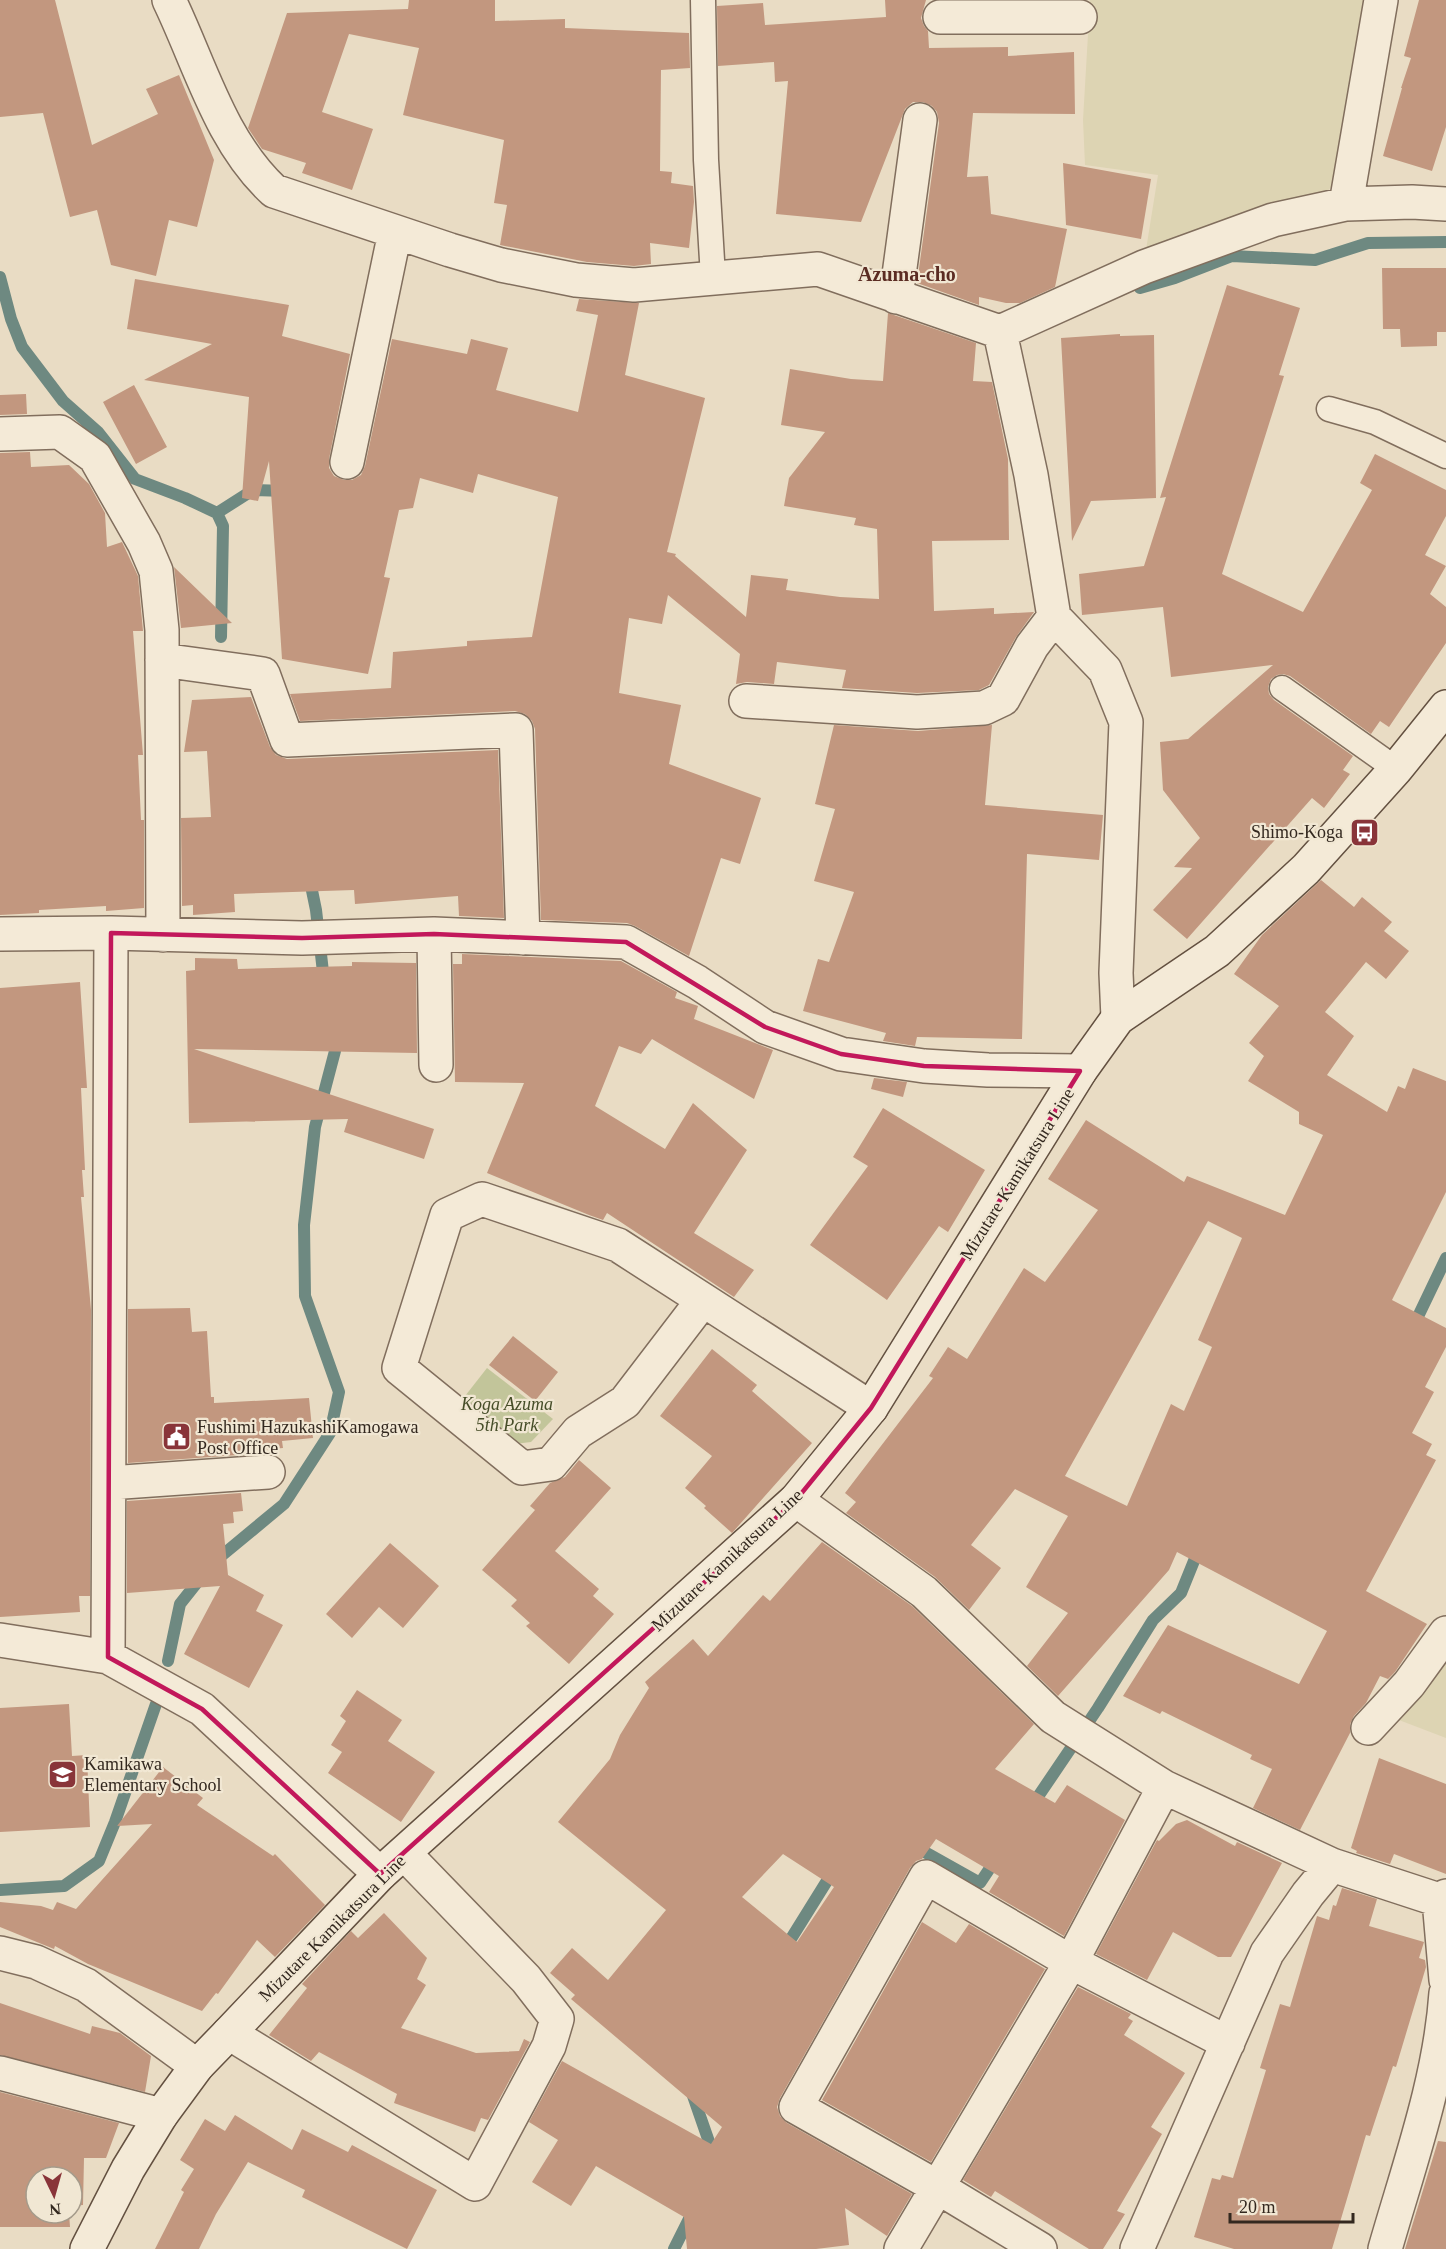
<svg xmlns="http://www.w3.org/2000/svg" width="1446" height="2249" viewBox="0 0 1446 2249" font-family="Georgia,serif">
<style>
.farmland{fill:#ddd4b3}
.green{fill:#c2c59a}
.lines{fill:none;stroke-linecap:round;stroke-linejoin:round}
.stream{stroke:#6e8981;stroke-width:12}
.building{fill:#c2977f;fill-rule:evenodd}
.service-casing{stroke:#816e5d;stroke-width:27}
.minor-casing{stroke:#816e5d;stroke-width:36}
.secondary-casing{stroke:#635040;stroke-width:36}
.service{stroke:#f4ead7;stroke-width:24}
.minor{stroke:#f4ead7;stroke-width:33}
.secondary{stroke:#f4ead7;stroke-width:33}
.marked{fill:none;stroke:#c2185b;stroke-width:4.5;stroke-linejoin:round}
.labels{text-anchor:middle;stroke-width:4.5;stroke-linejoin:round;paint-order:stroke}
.poi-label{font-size:18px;fill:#33281f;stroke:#f1e7d3;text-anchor:start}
.street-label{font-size:18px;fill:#33281f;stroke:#f1e7d3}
.park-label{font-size:18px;font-style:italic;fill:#464d28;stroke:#f1e7d3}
.neighbourhood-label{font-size:20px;font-weight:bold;fill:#5b2c23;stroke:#f1e7d3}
</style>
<rect width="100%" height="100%" fill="#e9dcc4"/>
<path class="farmland" d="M1090,0h280l-33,179 -16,21 -176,56 13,-81 -73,-10 -2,-45z
M1446,1646v92l-55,-21z"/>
<path class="green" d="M487,1368l66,51 -22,23 -25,3 -48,-40z"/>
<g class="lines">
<path class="stream" d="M0,277l11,42 11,28 41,54 35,31 37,47 50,19 32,15 6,13 -2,111
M1140,288l35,-10 57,-22 83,4 53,-17 78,-1
M217,513l36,-23 33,1
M309,876l7,34 8,71
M1413,1327l33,-69
M214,1562l70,-58 46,-71 9,-41 -34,-96 -1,-71 11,-98 20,-76 -2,-15
M168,1661l12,-57 23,-29
M1031,1807l67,-99 55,-88 28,-27 19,-47
M914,1846l66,37 18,-27
M0,1890l64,-4 35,-25 16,-39 41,-118
M784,1950l51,-82
M691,2090l24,69
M674,2249l19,-38"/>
</g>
<path class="building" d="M0,0h55l37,145 66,-31 -12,-25 33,-14 35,85 -17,67 -28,-7 -13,56 -45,-11 -14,-55 -27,7 -27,-104 -43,4z
M409,0h86v21l70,-2v9l124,5 1,35 -29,2 -1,101 12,1 -1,11 22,3 1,16 -5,46 -39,-5 1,21 -17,2 -47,-4 -87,-17 7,-40 -13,-2 10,-63 -101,-25 16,-67 -70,-14 -27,78 51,17 -21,61 -50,-17 4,-10 -44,-14 -14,-21 39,-115 121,-4z
M885,0h41l-5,18 3,8 4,5 1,17 79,-1v9l66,-4 1,62 -102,-1 -6,64 21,-1 3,38 76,15 -12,58 -35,16h-14l-27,-6v8l-62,-22 22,-160 -2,-11 -5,-6 -9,-4h-10l-8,7 -44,113 -85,-8 12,-133 -13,1 -1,-20 -56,4 -1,-60 46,-3 2,22 121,-8z
M1419,0h27v127l-14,44 -49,-15 19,-68h-1l10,-30 -7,-2z
M1063,163l88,16 -10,60 -75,-14z
M1382,268h64v64h-9v14l-36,1 -1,-18h-17z
M135,279l154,26 -7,31 68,18 -21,105v9l5,8 10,4h8l9,-5 4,-9 27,-127 75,15 4,-15 37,9 -12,42 82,22 20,-97 -22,-4 3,-12 60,4 -14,72 80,23 -38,154 9,2 -1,2 71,61 5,-42 37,4 -2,11 54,7 39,2 -2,-70 -23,-4 2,-7 -72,-12 5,-28 36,-46 -44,-7 9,-56 61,10 32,2 5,-68 88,30 -3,38 19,1 16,77 1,81 -77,1 2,70 60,-3v6l40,-2 -18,25 -27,48 -10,5 -62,3 -75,-5 4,-18 -69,-8 -3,22 -27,-2 -11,2 4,-30 -72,-59 -6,29 -33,-6 -10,75 62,12 -12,59 92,34 -21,66 -19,-6 -32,98 -54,-30 -8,-3 -86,-3 -6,-191 -3,-8 -7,-7 -10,-3 -215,10 -10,-27 101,-6 2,-36 74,-6v-5l65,-4 26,-140 -80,-23 -5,19 -53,-15 -7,30 -14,2 -15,67 6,1 -22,96 -86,-15 -13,-198 -11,40 -16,-3 7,-101 -105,-17 68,-36 -85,-15z
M1227,285l73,23 -21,67 5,1 -62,198 81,38 69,-122 -12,-7 15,-29 71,36v26l-21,39 21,11 -16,28 16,13v36l-57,84 -9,-6 -9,13 -81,-58 -7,-2 -6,1 -6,4 -3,8 1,7 5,6 79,56 -10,14 7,4 -26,34 -12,-10 -125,141 -34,-29 39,-42 -18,-1 26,-29 -37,-48 -3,-48 28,-3 85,-74 -102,12 -8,-70 -81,8 -3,-41 65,-8 22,-69 -6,1z
M1120,334v2l34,-1 2,163 -65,3 -19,40 -11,-203z
M134,385l33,62 -31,17 -33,-62z
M26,394l1,20 -27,1v-20z
M30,452l1,15 38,-2 20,19 16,29 2,34 15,-5 16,34 5,55h-10l10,124h-5l3,65h3v88l-38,3v-5l-67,4v3l-39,2v-462z
M174,567l58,56 -51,5z
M251,697l19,50 6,8 11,4 211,-9 6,168 -45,-2 -1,-20 -103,8 -1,-14 -120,4 1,18 -42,3v-10l-11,1 -1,-88 30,-1 -4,-66 -23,1 8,-52z
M834,725l84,6 74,-6 -7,80 118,10 -4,45 -72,-6 -5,185 -105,-2 -2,9 -32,-5 3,-8 -83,-22 15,-52 11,3 25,-70 -40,-11 21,-72 -20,-5z
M1321,880l33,27 8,-10 30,25 -8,9 25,20 -23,28 -20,-17 -41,50 29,24 -27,39 60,37 11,-26 7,3 8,-21 33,13v111l-54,108 54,28v19l-21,40 9,5 -22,41 20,11 -6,11 10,5 -70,131 61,33 -32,48 -7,7 -8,-3 -14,27 -12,13 -4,8v9l-50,97 -47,-22 19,-39 -22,-10 2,-4 -90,-44 -2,3 -37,-18 45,-71 131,59 28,-53 -150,-79 -8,18 -111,126 -31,-30 41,-53 -42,-26 42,-71 -53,-27 -44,56 30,23 -32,42 -34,-33 -89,-64 10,-11 -11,-9 88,-115 -4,-2 19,-29 19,12 57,-91 21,14 53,-72 -50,-31 38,-59 98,62 3,-6 98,39 38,-80 -24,-11v-12l-51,-31 16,-25 -15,-13 30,-37 -45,-32 28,-39zM1208,1221l34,17 -44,102 14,7 -28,64 -13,-7 -44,102 -62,-30z
M462,954l159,7 56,31 -2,6 23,8 -4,13 79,31 -19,49 -102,-60 -11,15 -22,-8 -24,60 70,43 28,-46 54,47 -53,83 60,37 -20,27 -127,-84 -4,7 -14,-5 -102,-42 37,-90 -69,-1 -2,-118h9z
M195,958l42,1 1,10 114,-3v-4l64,1 1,90 -223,-4 240,80 -10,30 -80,-27 4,-13 -159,4 -3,-152 9,-1z
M80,982l7,106h-6l4,82h-3l2,27h-3l10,113 -1,286h-11l1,16 -80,5v-629z
M874,1078l33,4 -4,15 -32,-8z
M883,1108l102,62 -37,62 -9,-6 -52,74 -77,-55 58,-79 -15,-9z
M190,1308l2,24 15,-1 4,66h3v6l95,-5 4,40 -31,3 1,7 -45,4v3l-110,8v-154z
M513,1336l45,36 -23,29 -46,-36z
M712,1349l45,36 -5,6 60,52 -80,90 -28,-25 2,-2 -21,-18 27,-32 -52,-40z
M579,1460l32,28 -56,63 44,38 -6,7 21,18 -45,50 -43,-38 4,-3 -19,-17 6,-6 -35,-30 53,-60 -5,-4 20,-23 15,-6z
M241,1493l2,18 -10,1 1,11 -11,1 5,51 36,20 -8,16 27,14 -34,63 -65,-34 36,-68 -93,7v-92z
M822,1542l90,64 122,118 -39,45 60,34 12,-18 58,35 -61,116 -75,-44 10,-16 -63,-37 -14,20 -6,2 -6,7 -130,230 -3,9 3,9 7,7 125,71 -25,42 -42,-28 4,37 -33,4h-129l-3,-32 -88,-51 -25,40 -39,-24 26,-42 -29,-18 33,-61 149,83 11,-17 -151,-128 4,-4 -25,-22 22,-25 36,32 58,-70 -108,-88 52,-63 10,-24 29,-47 -4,-6 48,-43 15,17 55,-61 7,6zM783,1854l51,33 -37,55 -55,-45z
M390,1543l49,43 -36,42 -24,-21 -27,31 -26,-24z
M357,1690l45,30 -14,21 47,31 -34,50 -73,-49 14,-21 -11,-7 15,-24 -6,-5z
M69,1704l3,52 15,-1 3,72 -90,5v-124z
M1379,1758l67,26v90l-52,-20 -4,10 -34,-11 1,-2 -6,-3z
M163,1767l40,31 -6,7 76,51 2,-2 50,51 -50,52 -18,-17 -39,54 -2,-1 -14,18 -114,-47 -33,-18 -1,3 -54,-22v-25l41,4 12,4 4,-8 19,7 76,-85 -35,2z
M1187,1820l48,26 2,-4 45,21 -51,94h-13l-45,-25 -26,48 -51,-26 61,-114 2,1 17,-17z
M1342,1888l35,11 -8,27 55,16 -5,16 6,2 1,7 -30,100 -3,-1 -23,70 -4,-1 -34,114h-98l-40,-12 18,-59 8,2 2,-5 11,3 33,-108 -6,-2 20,-64 10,3 27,-91 12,4 4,-15 3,1z
M384,1913l43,45 -10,21 9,6 -25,43 75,25 43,-2 5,-12 6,3 -42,78 -7,-2 -6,14 -81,-29 3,-9 -78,-42 -8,9 -42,-26 38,-47 -5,-4 49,-53 7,7z
M922,1922l34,21 13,-19 76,45 -114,193 -109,-62z
M1078,1987l53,27 -3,4 5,3 -9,14 61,38 -34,54 11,7 -45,77 8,3 -22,35h-14l-94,-58 -4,6 -28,-17z
M0,2003l90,31 2,-8 28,7 31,23 -6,36 -145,-37z
M0,2092l119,31 -13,35h-22l-1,47 -11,1v-29h-36v36h33l1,14h-70z
M235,2115l57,35 10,-21 46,23 4,-7 85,45 -30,59 -105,-52 3,-7 -57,-28 -32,52 -17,35h-44l29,-57 -3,-2 13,-21 -14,-9 25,-41 20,12z
M1438,2141l8,1v107h-41z"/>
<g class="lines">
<defs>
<path id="service" d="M703,0l3,160 7,117
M1329,409l46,13 71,34
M1282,688l114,81"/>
<path id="minor" d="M169,0c31,64 51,141 105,191l176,59 51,15 75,15 58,5 184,-16 182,63 144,-65 129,-47 73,-16 66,-2 34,2
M940,17h140
M1346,204l35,-204
M896,297l24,-177
M1000,332l31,143 23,142 51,53 21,52 -10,251 2,45
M0,434l60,-2 35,25 49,86 12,28 6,59 1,305
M347,462l48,-230
M162,660l101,14 24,66 229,-10 7,208
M746,701l171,11 67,-4 19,-9 29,-53 22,-29
M0,934l111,-1 191,5 132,-4 192,8 71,40 68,45 76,27 83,12 64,4 92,1
M434,934l2,131
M703,1300l-78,102 -47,30 -27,32 -29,4 -123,-100 48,-153 35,-16 136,46 253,163
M109,1483l159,-11
M796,1500l128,92 129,125 111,70 168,78 107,35 7,-4
M0,1640l108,17 94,52 178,165
M108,1657l3,-724
M1368,1728l41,-44 37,-51
M1439,1900l7,80
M0,1953l36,9 50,23 111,81
M229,2033l246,151 74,-138 8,-27 -31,-40 -122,-126
M0,2073l161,42
M901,2249l170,-287 93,-175
M1040,2249l-101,-61 -143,-81 130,-230 145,85 157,81
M1137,2249l130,-296 41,-59 24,-29
M1385,2249c24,-84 55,-169 61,-256"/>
<path id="secondary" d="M87,2249l41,-80 33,-54 36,-49 32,-33 151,-159 416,-374 75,-92 209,-337 38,-53 99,-67 89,-82 90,-100 50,-62"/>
</defs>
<use href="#service" class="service-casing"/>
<use href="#minor" class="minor-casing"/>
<use href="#secondary" class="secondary-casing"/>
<use href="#service" class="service"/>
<use href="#minor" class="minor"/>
<use href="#secondary" class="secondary"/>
</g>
<path class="marked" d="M111,933l191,5 132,-4 192,8 139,85 76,27 83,12 156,5 -209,337 -75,92 -416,374 -178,-165 -94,-52z"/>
<defs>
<symbol id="bus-square" viewBox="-11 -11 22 22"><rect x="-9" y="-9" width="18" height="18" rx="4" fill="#893439" stroke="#f1e7d3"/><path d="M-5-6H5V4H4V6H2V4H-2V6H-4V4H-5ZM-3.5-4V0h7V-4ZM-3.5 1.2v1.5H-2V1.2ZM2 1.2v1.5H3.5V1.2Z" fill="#fff"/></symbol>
<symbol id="civic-square" viewBox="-11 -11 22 22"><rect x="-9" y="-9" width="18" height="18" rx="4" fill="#893439" stroke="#f1e7d3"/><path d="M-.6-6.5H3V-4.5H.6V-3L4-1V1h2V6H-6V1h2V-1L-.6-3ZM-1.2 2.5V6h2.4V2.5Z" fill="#fff"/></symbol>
<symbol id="school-square" viewBox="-11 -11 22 22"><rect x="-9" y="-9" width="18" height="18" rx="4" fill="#893439" stroke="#f1e7d3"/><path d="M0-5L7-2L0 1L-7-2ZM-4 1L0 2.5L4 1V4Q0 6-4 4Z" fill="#fff"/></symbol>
</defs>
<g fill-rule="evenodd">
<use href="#bus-square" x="1348" y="816" width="33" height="33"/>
<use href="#civic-square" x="160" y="1420" width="33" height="33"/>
<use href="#school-square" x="46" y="1758" width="33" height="33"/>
</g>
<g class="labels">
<g class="poi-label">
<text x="1343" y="838" text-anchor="end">Shimo-Koga</text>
<text x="197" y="1433">Fushimi HazukashiKamogawa<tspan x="197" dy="21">Post Office</tspan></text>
<text x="84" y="1770">Kamikawa<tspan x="84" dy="21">Elementary School</tspan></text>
</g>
<g class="street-label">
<text transform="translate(1017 1174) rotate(-58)" y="6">Mizutare Kamikatsura Line</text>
<text transform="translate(727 1560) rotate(-43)" y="6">Mizutare Kamikatsura Line</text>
<text transform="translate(332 1928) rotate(-45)" y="6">Mizutare Kamikatsura Line</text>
</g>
<g class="park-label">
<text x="507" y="1410">Koga Azuma<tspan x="507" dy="21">5th Park</tspan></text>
</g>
<g class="neighbourhood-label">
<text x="907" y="281">Azuma-cho</text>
</g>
</g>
<g transform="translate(54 2195) rotate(175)"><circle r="28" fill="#f1e7d3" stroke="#a59b8b" stroke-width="1.5"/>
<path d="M0-4.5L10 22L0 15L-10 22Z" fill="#893439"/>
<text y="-9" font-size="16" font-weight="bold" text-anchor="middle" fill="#33281f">N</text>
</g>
<path d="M1230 2213v9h123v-9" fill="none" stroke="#33281f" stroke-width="3"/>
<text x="1239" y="2213" font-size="18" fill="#33281f" stroke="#f1e7d3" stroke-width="4.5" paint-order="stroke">20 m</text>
</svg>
